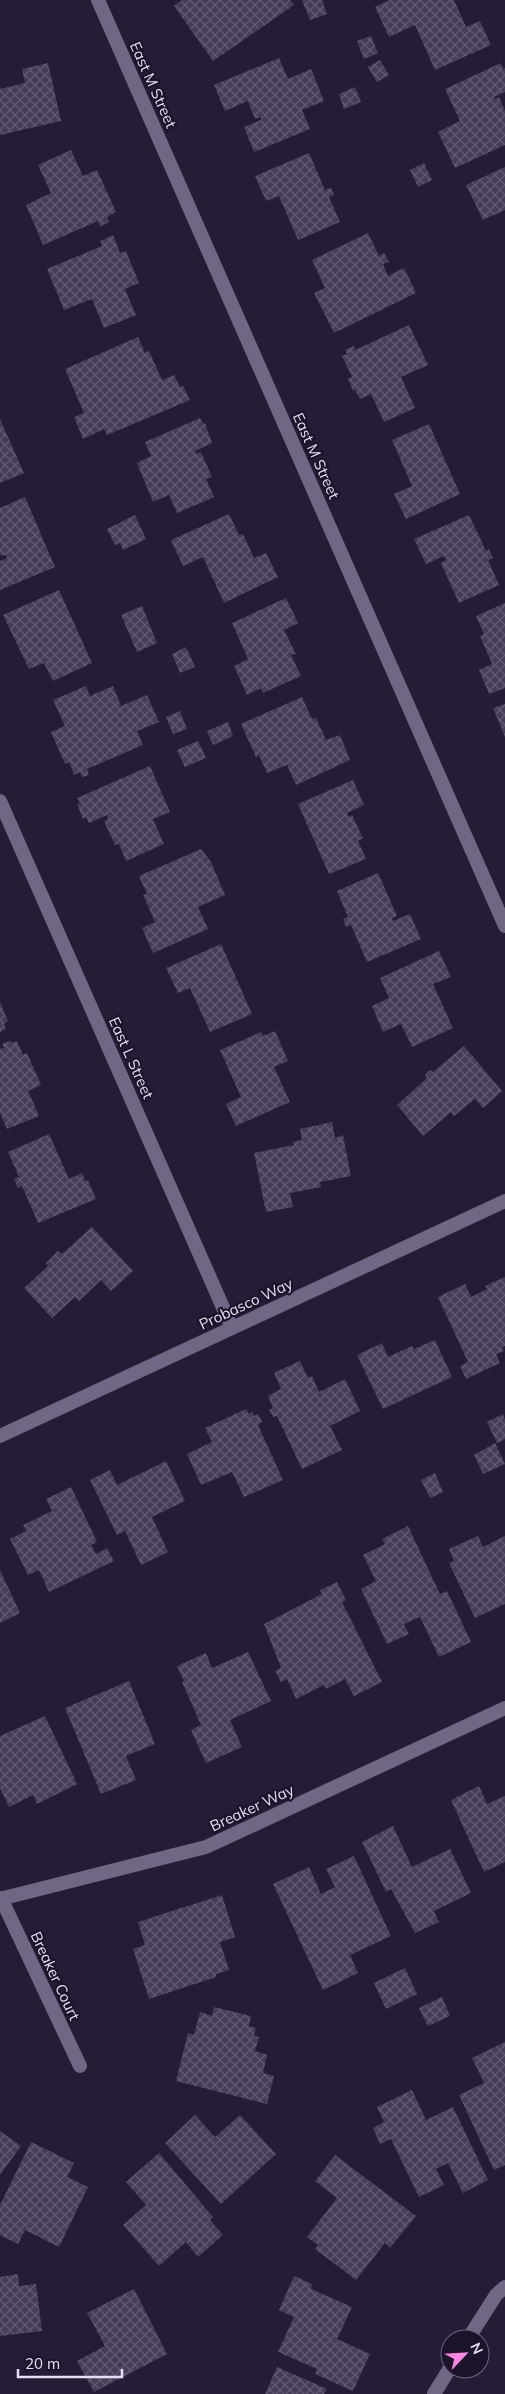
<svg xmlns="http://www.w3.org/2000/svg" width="505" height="2394" viewBox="0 0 505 2394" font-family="Mulish,sans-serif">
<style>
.building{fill:url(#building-cross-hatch)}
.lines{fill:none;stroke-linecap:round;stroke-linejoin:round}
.minor{stroke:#6f6784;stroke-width:14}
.tertiary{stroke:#6f6784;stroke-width:14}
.labels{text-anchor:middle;stroke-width:4.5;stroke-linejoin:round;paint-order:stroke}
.street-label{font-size:15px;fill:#e6e1f2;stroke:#1c142b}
</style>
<defs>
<pattern id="building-cross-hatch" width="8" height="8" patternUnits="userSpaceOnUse" patternTransform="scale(1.25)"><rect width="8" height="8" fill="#463e59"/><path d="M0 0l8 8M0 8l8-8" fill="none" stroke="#615a71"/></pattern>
</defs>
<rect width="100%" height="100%" fill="#251d35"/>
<path class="building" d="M182,0h108l4,5 -81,56 -39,-55z
M302,0h20l5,14 -17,6z
M390,0h64l12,27 14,-6 11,24 -56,25 -20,-45 -26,12 -14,-30z
M371,36l7,17 -14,6 -7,-18z
M279,58l9,21 23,-10 13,32 -22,9 8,19 -56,23 -10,-25 17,-7v-3l-6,2 -7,-18 -23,10 -11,-26z
M380,60l9,15 -12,7 -9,-15z
M48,63l13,58 -61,14v-46l25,-6 -3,-14z
M501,63l2,6 2,-1v24l-11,5 1,2 4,-2 6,14v34l-50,23 -17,-36 22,-11 -15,-32z
M355,87l6,15 -17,7 -5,-15z
M71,150l12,26 14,-6 19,42 -9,5 2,5 -9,5 -2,-6 -55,24 -17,-40 25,-12 -13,-28z
M309,153l16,37 6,-2 3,7 -5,2 11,25 -42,18 -19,-44 -13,5 -11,-25z
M424,163l8,17 -14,7 -8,-17z
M505,167v43l-22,10 -17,-35z
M368,233l11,23 5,-3 5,9 -6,2 5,12 16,-8 12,25 -82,40 -20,-40 11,-5 -13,-28z
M113,235l7,18 6,-2 13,32 -14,6 11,26 -32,13 -12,-29 -28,11 -17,-41 55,-23 -2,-5z
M409,325l19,40 -27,12 14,31 -31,14 -13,-28 -11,5 -5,-9 -2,1 -5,-12 4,-2 -10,-21 5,-2 -2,-4 9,-4 1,4z
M138,337l7,16 4,-2 13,29 12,-5 6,12 3,-1 7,14 -83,35 -3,-6 -21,10 -9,-22 10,-4 -19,-44z
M200,418l3,6 2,-1 7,20 -17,8 1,3 5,-2 11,25 -6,2 8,18 -37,16 -8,-18 -16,7 -16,-39 14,-7 -6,-14z
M0,419l24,54 -24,10z
M429,424l31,70 -54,25 -12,-25 18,-8 -20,-46z
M25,497l30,70 -55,23v-29l7,-3 -1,-3 -5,1 -1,-2v-46z
M229,514l10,21 4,-1 11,24 12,-5 12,24 -54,26 -21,-46 -20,9 -12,-26z
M135,515l11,24 -23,11 -3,-7 -5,2 -8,-16z
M469,515l17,36 3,-2 4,9 -5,2 11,25 -40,18 -18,-40 5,-3 -2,-4 -18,8 -12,-25z
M59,590l33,73 -39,18 -9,-18 -15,6 -26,-54z
M286,598l12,25 -14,7 12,24 -5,1 10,21 -38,17 -2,-5 -14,7 -13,-29 14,-7 -16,-36z
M505,603v85l-16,6 -10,-24 13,-6 -12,-28 4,-2 -8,-18z
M142,606l15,37 -20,9 -16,-37z
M186,647l9,20 -15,6 -8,-19z
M86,686l4,10 23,-10 8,20 26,-11 12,27 -22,9 6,14 -56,24 2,6 -7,2 -2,-5 -6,3 -5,-13 -4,2 -14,-32 14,-6 -12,-26z
M302,697l10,22 4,-1 10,22 14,-5 10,25 -54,25 -9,-20 -20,8 -8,-18 -3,2 -15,-33z
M505,704v33l-12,-29z
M180,711l7,18 -14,5 -7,-17z
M228,722l5,14 -20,9 -6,-14z
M198,741l8,17 -21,9 -8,-17z
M150,766l20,46 -17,7 11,25 -38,17 -7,-17 -4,1 -11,-24 4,-2 -1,-4 -18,8 -3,-6 -3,2 -6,-15 3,-1 -3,-5z
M353,780l11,25 -17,8 2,4 3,-2 11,23 -5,3 8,18 -37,15 -31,-70z
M201,849l10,13 14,33 -27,12 10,22 -55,24 -11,-25 13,-6 -12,-27 4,-1 -8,-18z
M378,873l19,43 -5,2 1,3 17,-7 11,25 -54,23 -16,-37 -5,2 -3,-8 5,-2 -11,-26z
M221,944l31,70 -42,18 -20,-44 -12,5 -12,-25z
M439,951l12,26 -18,7 20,44 -41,19 -11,-23 -18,8 -11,-26 17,-8 -9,-20z
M0,1002l8,19 -4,3 2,5 -6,3z
M275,1031l13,30 -14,6 16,35 -54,24 -10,-22 15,-7 -21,-47 41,-18 2,4z
M10,1041l2,2 5,-2 6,14 4,-2 14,32 -13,6 11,25 -32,13 -7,-16v-64l4,-1 -2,-4z
M464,1046l38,45 -19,17 -8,-9 -21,17 -3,-4 -28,24 -26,-31 30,-27 -2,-3 5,-5 3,2z
M332,1122l3,16 8,-3 8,41 -31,6 1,5 -31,6 3,14 -27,5 -12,-59 40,-8 -1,-3 9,-2 -2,-11z
M49,1134l20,45 13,-6 3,8 3,-1 8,19 -58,24 -16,-37 -4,2 -4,-9 5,-2 -11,-25z
M92,1227l41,44 -22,20 -10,-11 -22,21 -4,-4 -23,21 -28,-30 24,-22 -2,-3 12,-12 4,3z
M505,1277v69l-3,1 2,4 -8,3 4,9 -34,16 -6,-13 8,-4 -30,-65 27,-13 6,13 16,-8 -2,-3z
M435,1340l17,37 -69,32 -26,-54 25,-12 6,14 24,-11 2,3z
M300,1361l8,17 4,-2 7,16 26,-13 15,32 -30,15 12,24 -40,19 -25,-53 -4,1 -4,-7 4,-2 -5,-12 13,-7 -7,-16z
M246,1409l3,5 3,-2 2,4 4,-2 4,8 -4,3 25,55 -39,17 -12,-25 -31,13 -14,-31 25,-12 -7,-14z
M503,1414l2,6v19l-8,4 -10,-21z
M495,1443l10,21 -22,10 -9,-19z
M166,1461l19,40 -33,16 16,35 -27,13 -16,-34 -8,4 -27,-55 20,-10 7,15z
M435,1473l8,19 -13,6 -9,-18z
M71,1487l26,55 -6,3 5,9 11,-6 7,13 -65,31 -10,-22 -11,5 -18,-36 16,-8 -3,-6 29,-14 -6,-12z
M408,1526l32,68 7,-3 24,51 -32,15 -19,-40 -16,7 5,10 -22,10 -26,-55 15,-8 -13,-26 22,-11 -3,-5z
M478,1536l5,11 22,-11v68l-30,14 -26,-55 5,-2 -5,-12z
M0,1570l20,43 -20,10z
M337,1582l9,18 -4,2 40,80 -28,14 -9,-17 -19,10 -2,-4 -28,14 -9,-20 -6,3 -6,-11 6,-3 -17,-44 58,-30 -2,-4z
M248,1652l23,49 -41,19 12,27 -36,16 -15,-33 10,-5 -19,-43 2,-1 -7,-15 29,-13 6,15z
M129,1681l26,63 -29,12 10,24 -35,14 -36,-86z
M45,1716l32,68 -40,20 -4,-9 -24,12 -9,-19v-52z
M479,1786l8,18 18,-8v66l-21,10 -33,-72z
M393,1826l19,41 38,-18 21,44 -37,18 5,11 -24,11 -24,-44 -5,3 -24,-50z
M354,1856l37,80 -41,19 8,18 -35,17 -50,-106 36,-17 12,27 14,-7 -9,-18z
M222,1895l13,42 -15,5 9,28 -13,4v3l-67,22 -16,-50 12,-4 -7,-23z
M405,1968l12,26 -31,15 -12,-26z
M442,1997l8,19 -22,10 -9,-18z
M214,2007l37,9 -2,10 7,2 -2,8 5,1 -4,14 12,4 -4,18 11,3 -7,28 -91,-23 12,-48 6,2 6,-23 12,4z
M505,2042v123l-11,5 -35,-75 25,-12 -12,-25z
M412,2090l14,30 27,-13 35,73 -25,13 -15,-30 -12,6 8,16 -25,12 -28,-58 -11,5 -7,-16 11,-6 -7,-15z
M195,2115l20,22 25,-22 36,39 -55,50 -56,-61z
M0,2131l21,15 -21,29z
M31,2142l43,21 -7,14 21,10 -29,60 -34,-17 -7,14 -18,-9v-30z
M159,2153l54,64 -3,3 13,15 -25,22 -12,-15 -27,24 -36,-41 23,-20 -20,-23z
M335,2155l81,61 -26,32 -5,-5 -29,37 -41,-31 3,-4 -11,-8 30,-39 -22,-17z
M18,2274l1,12 17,-2 6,47 -42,5v-59z
M294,2276l18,8 -1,5 41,18 -15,32 33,15 -17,37 -38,-17 2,-5 -39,-17 16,-35 -15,-7z
M134,2289l33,65 -73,38 -17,-31 28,-15 -18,-33z
M277,2367l50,22 -3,5h-59z"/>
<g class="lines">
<path class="minor" d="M98,0l407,926
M0,801l232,527
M1,1898l79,168
M0,1899l206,-52 299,-139
M468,2339l28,-44 9,-8
M434,2394l16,-26"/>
<path class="tertiary" d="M0,1436l505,-235"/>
</g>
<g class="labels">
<g class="street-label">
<text transform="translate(153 85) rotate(66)" y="5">East M Street</text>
<text transform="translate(316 456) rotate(66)" y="5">East M Street</text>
<text transform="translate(131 1058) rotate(66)" y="5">East L Street</text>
<text transform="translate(246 1304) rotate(-25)" y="5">Probasco Way</text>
<text transform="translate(252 1808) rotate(-25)" y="5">Breaker Way</text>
<text transform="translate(55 1976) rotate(65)" y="5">Breaker Court</text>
</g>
</g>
<g transform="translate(465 2354) rotate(65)"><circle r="24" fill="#1c142b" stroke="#6d667b"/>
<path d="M0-4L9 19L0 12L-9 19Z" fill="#fc86e4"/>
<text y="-8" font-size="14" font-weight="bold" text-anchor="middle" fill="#e6e1f2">N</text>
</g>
<path d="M18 2369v8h104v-8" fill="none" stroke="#e6e1f2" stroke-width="2.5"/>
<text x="25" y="2369" font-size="15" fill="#e6e1f2" stroke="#1c142b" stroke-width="4" paint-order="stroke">20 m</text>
</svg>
